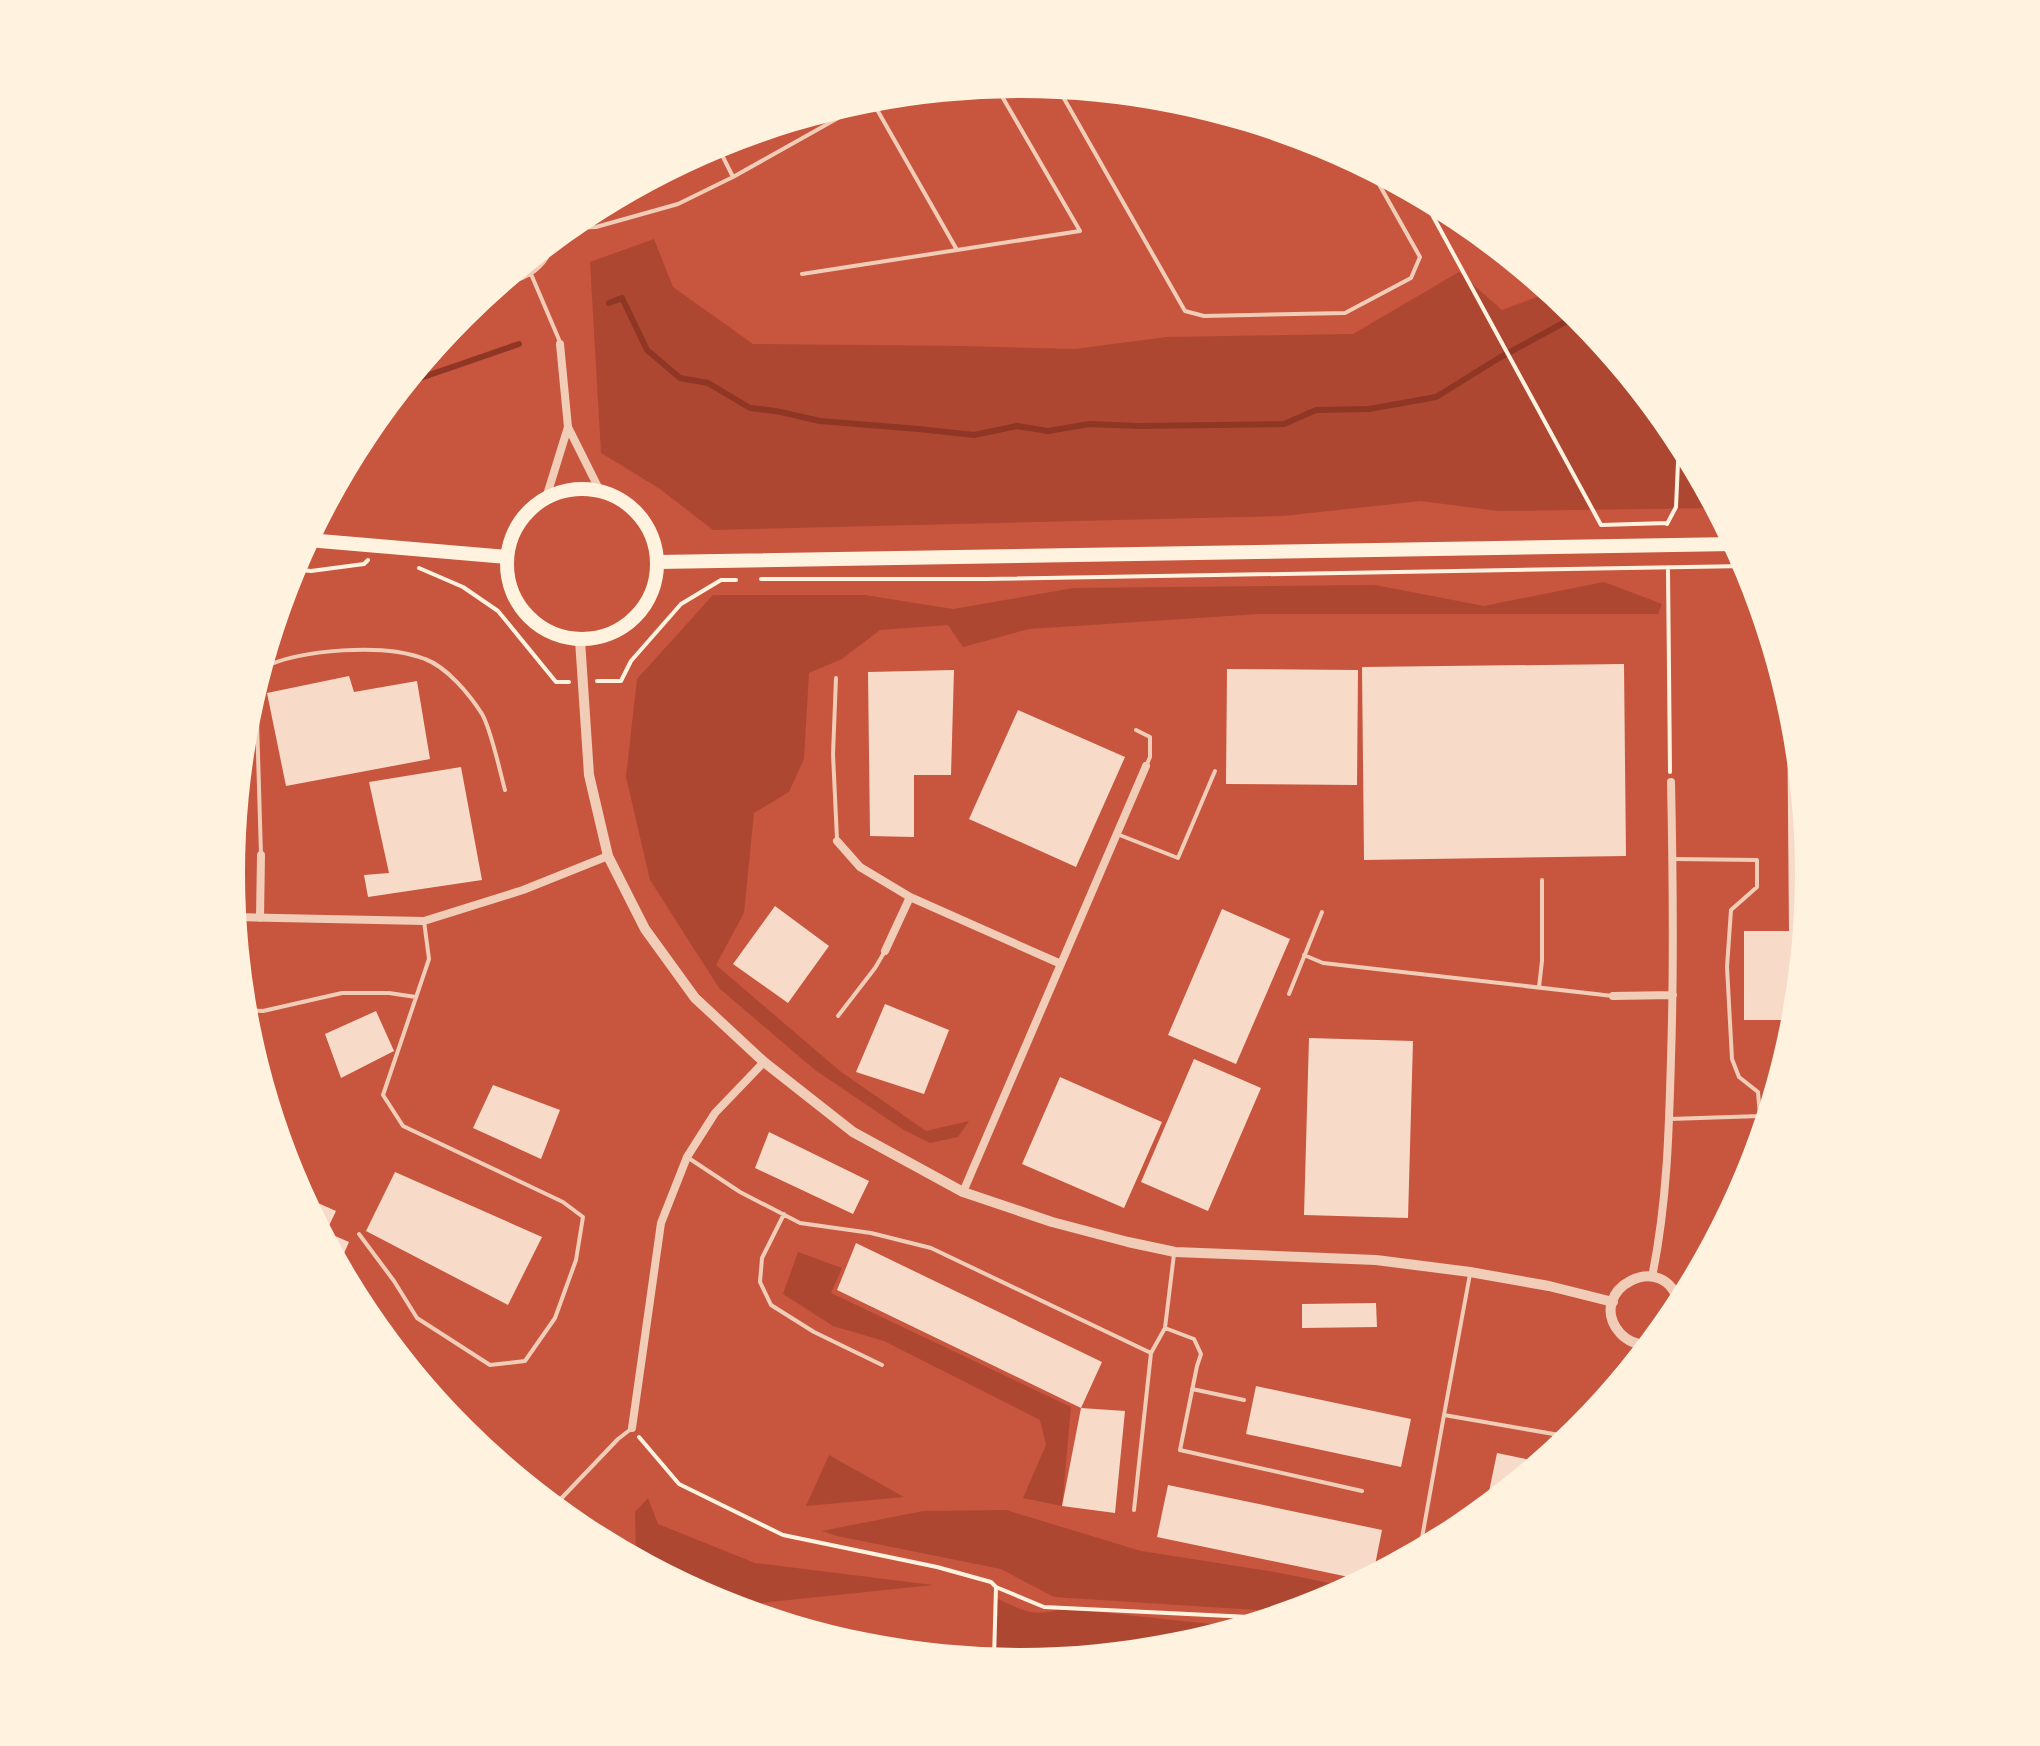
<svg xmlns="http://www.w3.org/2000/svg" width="2040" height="1746" viewBox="0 0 2040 1746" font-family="'Varela Round',sans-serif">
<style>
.green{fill:#ae4732}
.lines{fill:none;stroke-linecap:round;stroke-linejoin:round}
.stream{stroke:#8f3625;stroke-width:6}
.building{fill:#f7dbc8}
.path{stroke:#fff3e0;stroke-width:4}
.service{stroke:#f1ccb7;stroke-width:4}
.minor{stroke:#f1ccb7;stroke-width:8}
.tertiary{stroke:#f1ccb7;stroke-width:10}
.primary{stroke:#fff3e0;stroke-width:14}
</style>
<rect width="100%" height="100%" fill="#c8553d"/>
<path class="green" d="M654,239l19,48 80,57 212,2 110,3 92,-12 186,-3 106,-62 43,38 48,-18 28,23 98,120 39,73 -217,3 -77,-10 -138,15 -570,14 -53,-41 -59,-36 -11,-191z
M1604,582l58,22 -4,10h-399l-230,15 -66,18 -15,-22 -68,5 -38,29 -33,14 -5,86 -15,33 -35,21 -10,100 -28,52 124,106 86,60 43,-10 -11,16 -28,6 -26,-13 -89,-60 -96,-82 -69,-108 -24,-103 11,-98 76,-84h152l88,14 121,-21 301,-3 109,21z
M798,1252l44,16 -11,25 240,114 -9,99 -39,-8 23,-53 -6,-25 -156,-79 -51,-15 -50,-32z
M829,1455l75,42 -98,9z
M648,1498l10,26 97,39 178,22 -201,21 -14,-4 -82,-44 -1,-46z
M1006,1510l135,41 134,21 74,15 -27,15 -35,10 -233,-15 -53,-28 -164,-33 -15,-5 101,-20z
M996,1598c24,11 39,21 66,10l176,19 -65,20 -153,15 -28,-3z"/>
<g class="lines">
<path class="stream" d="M609,303l13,-5 25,52 33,28 28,5 42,25 26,3 44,10 99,8 55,6 43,-9 31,5 41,-7 49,2 146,-2 32,-14 53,-1 67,-12 63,-39 79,-43
M406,383l113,-39"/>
</g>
<path class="building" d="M1624,664l2,192 -262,4 -2,-193z
M1227,669l131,1 -1,115 -131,-1z
M954,670l-3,105h-37v62l-44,-1 -2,-164z
M349,676l5,16 63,-11 13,78 -144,27 -19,-93z
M1787,699l7,21 15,153 -17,161 -1,-14h-47v-89h45z
M1018,710l107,47 -49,110 -107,-48z
M461,767l21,113 -114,17 -4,-22 25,-2 -20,-91z
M775,906l54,40 -41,57 -55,-39z
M1222,909l68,30 -54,125 -68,-29z
M885,1004l64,26 -25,64 -68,-22z
M376,1011l18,40 -53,27 -16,-44z
M1309,1038l104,3 -5,177 -104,-3z
M1194,1059l67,29 -53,123 -67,-29z
M1060,1077l102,45 -38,86 -102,-44z
M493,1085l67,25 -19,49 -68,-31z
M769,1132l100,49 -16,33 -98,-46z
M395,1172l147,65 -34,68 -142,-74z
M302,1196l34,15 -10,21 23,10 -10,23z
M856,1243l246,119 -21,46 -244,-118z
M1376,1303l1,24 -75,1v-24z
M1256,1386l155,33 -10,48 -155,-33z
M1081,1408l44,3 -10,102 -53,-7z
M1497,1453l43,9 -54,44z
M1168,1485l214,45 -9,45 -10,5 -206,-43z"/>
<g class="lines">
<path class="path" d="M1423,198l178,327 66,-2
M1667,524l9,-17 3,-67
M419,568l44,19 35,24 58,71h13
M292,569l19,2 53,-7 4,-4
M1668,569l2,203
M761,579h225l760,-13
M597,681h24l10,-20 50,-57 40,-24h15
M639,1437l40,47 104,51 154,32 54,15 5,5
M994,1659l2,-72 48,20 226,11"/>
<path class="service" d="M1058,88l127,223 19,5 141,-3 66,-35 9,-21 -49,-87
M871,99l86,151 123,-19 -84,-145
M717,145l16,32
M569,228l27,-1 82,-23 55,-27 139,-78
M531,274l29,68
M802,274l155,-24
M502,283c25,-3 46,-16 51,-42
M262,668c39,-19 122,-25 163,-9 22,8 45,36 57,55 9,15 18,58 23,76
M836,678l-3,76 4,85
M256,686l5,169
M1136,730l14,7v20l-3,7
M1117,834l61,24 37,-87
M1304,955l19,8 290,33
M1539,987l3,-26v-81
M1289,994l33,-82
M244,1010l19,1 79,-18h47l27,4
M838,1016l37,-48 10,-17
M1670,1119l90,-3 -2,-24 -19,-15 -7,-18 -5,-92 4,-57 26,-23v-27l-84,-1
M687,1157l53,35 60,31 71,10 60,15 220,105
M784,1214l-22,44 -2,24 11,23 43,27 68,33
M359,1234l35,47 23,37 73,47 35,-4 30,-43 21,-58 7,-43 -20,-15 -160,-76 -20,-31 46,-136 -5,-38
M1470,1274l-26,141 127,22
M1165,1328l29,11 7,15 -4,12 -17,84 182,41
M1192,1389l52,11
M554,1506l64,-67 13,-10
M1134,1510l17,-157 14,-25 9,-74
M1420,1549l24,-134"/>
<path class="minor" d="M560,344l8,83 32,64
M546,498l22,-71
M837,841l23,26 50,30 151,67
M235,917l189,4 99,-31 85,-34
M260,918l1,-63
M885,951l25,-54
M1613,996l60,-1
M963,1192l183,-426
M1652,1277c15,-73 17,-145 19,-219 3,-92 2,-184 0,-276
M632,1428l29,-205 26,-66 28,-44 49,-51"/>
<path class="tertiary" d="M580,640l9,135 19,81 37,73 50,69 69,64 89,70 110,60 89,30 76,20 47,10 201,8 94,12 79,14 64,16
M1649,1345c-11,0 -21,-3 -29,-12 -37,-43 46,-87 59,-28"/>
<path class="primary" d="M507 564a75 75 0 1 1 150 0a75 75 0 1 1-150 0Z
M308,540l199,17
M658,562l1076,-18"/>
</g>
<path d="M0 0H2040V1746H0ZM245 873a775 775 0 1 1 1550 0a775 775 0 1 1-1550 0Z" fill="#fff3e0" fill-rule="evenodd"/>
</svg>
